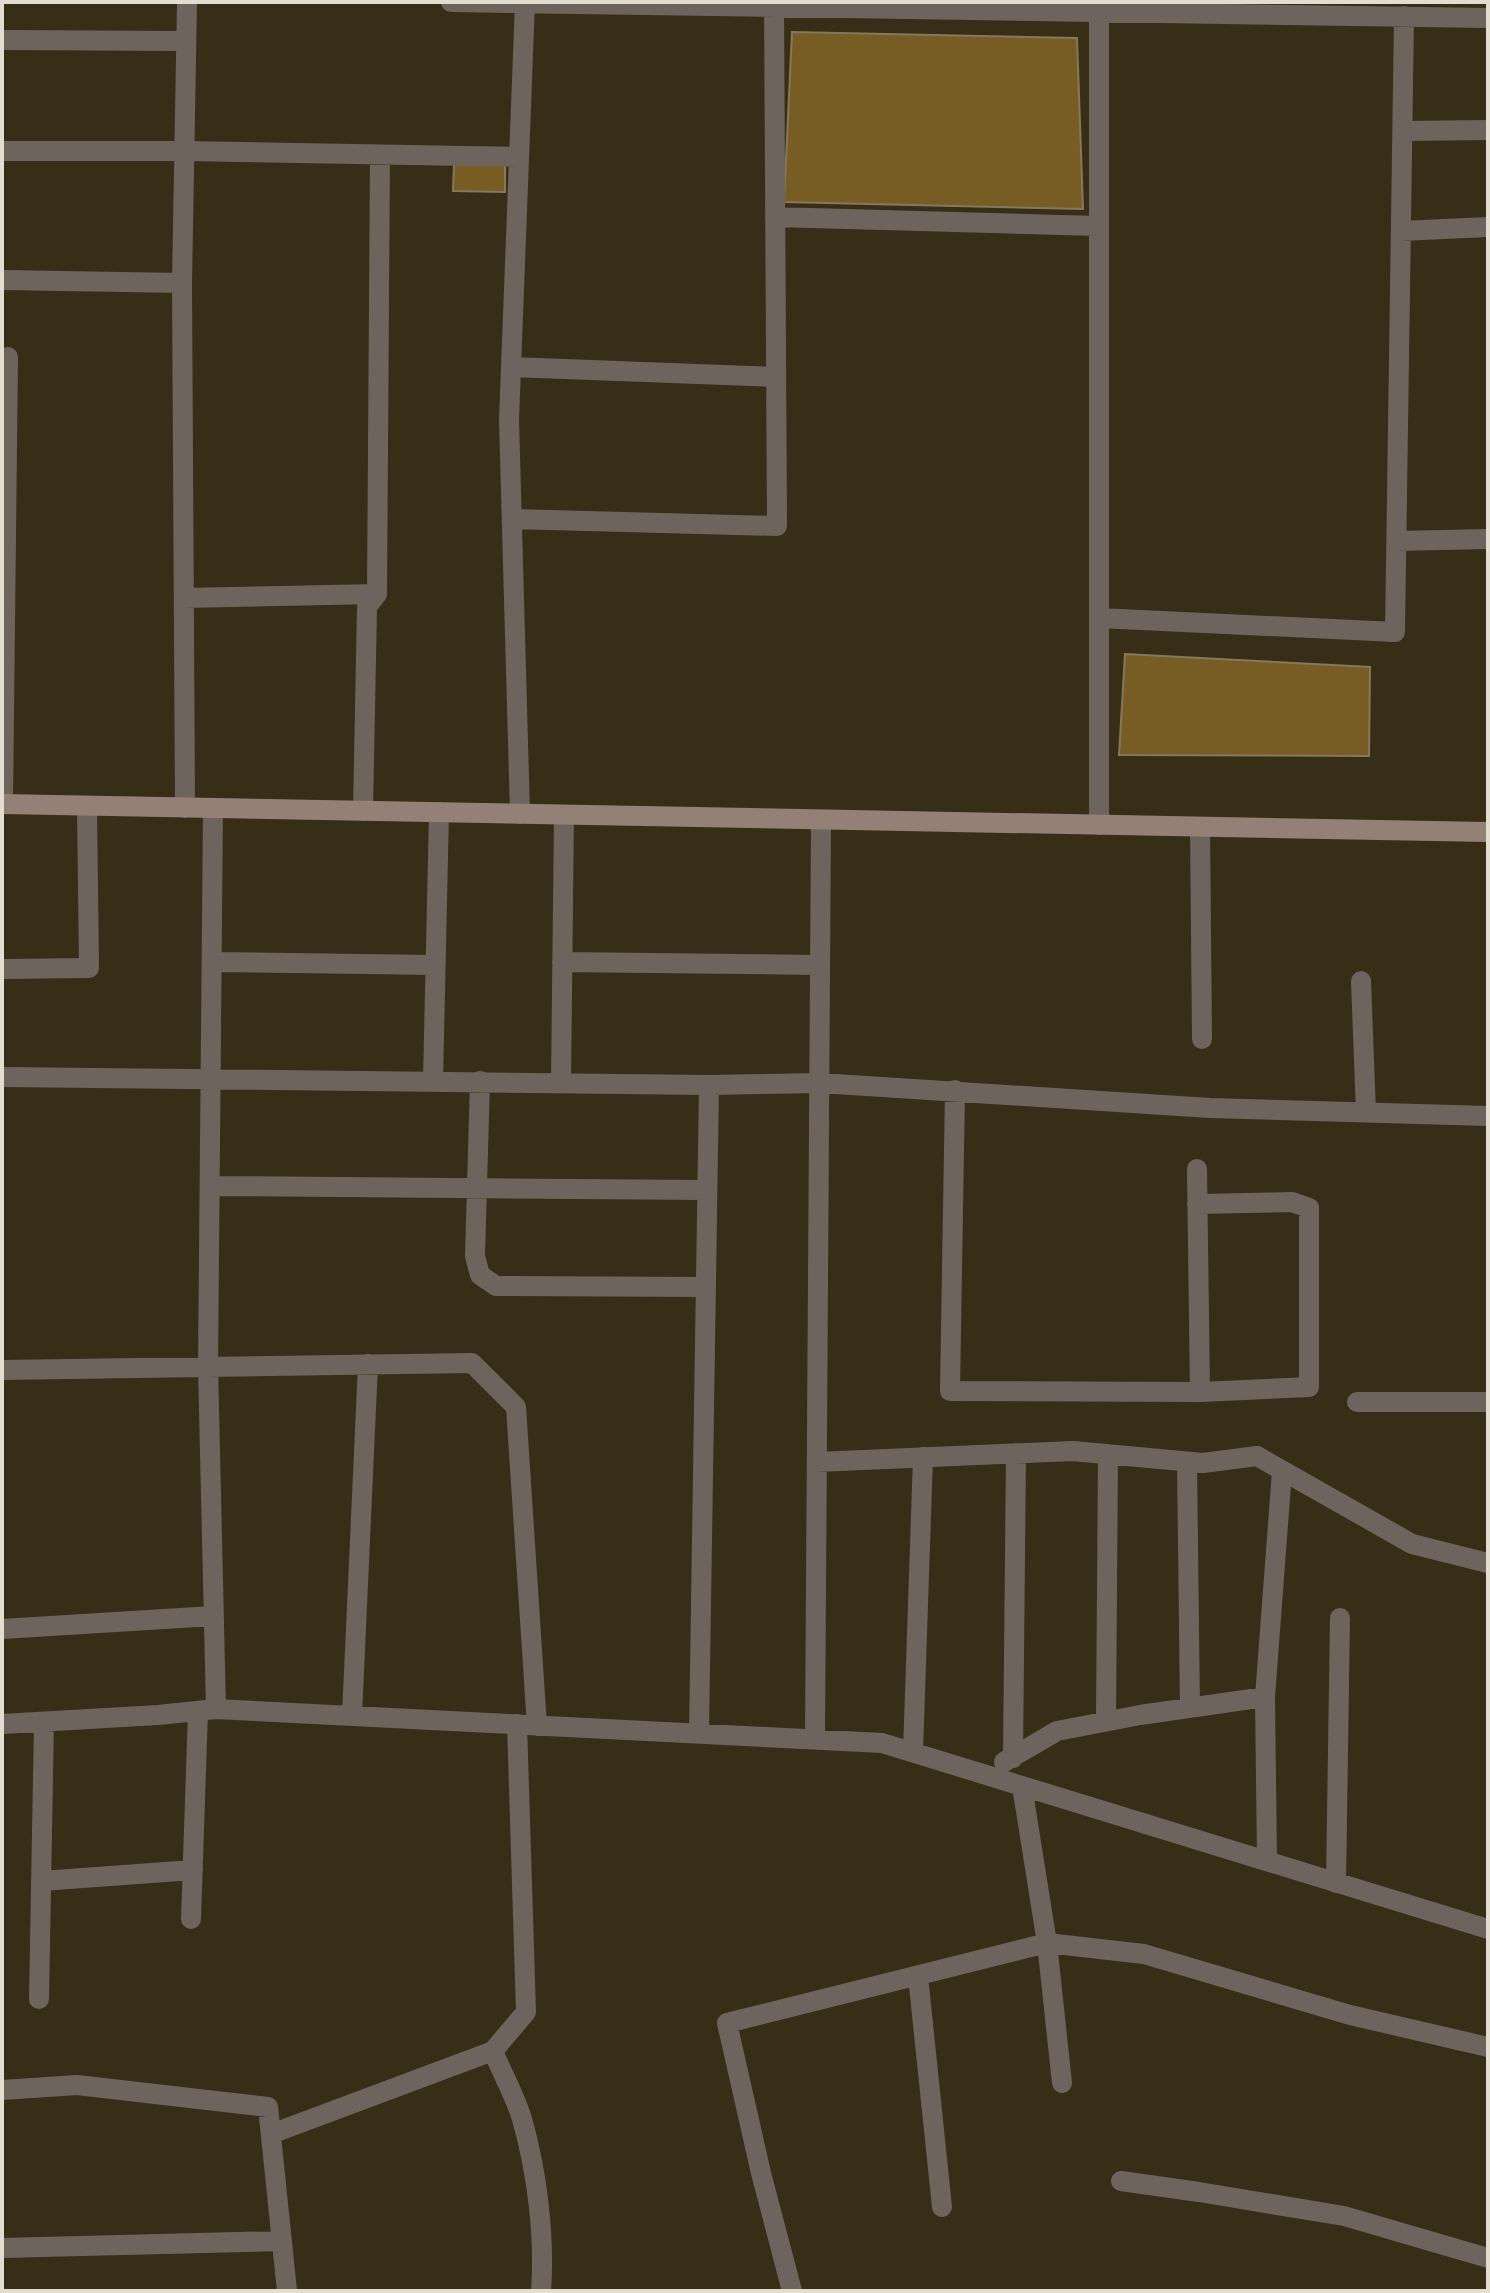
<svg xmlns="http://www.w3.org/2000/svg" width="1490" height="2293" viewBox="0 0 1490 2293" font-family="'Varela Round',sans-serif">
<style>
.building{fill:#775d23;stroke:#85785f;stroke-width:2}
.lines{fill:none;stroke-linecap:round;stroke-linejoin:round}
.street{stroke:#6f645d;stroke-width:20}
.secondary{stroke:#938177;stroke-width:20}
</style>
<rect width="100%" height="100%" fill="#382d17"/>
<path class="building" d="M792,32l285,6 6,171 -299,-7z
M454,164l51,1v27l-52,-1z
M1125,654l245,13 -1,89 -250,-1z"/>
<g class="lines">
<path class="street" d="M451,2l1037,16
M1099,2v823
M2,40l184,1
M1403,131l85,-1
M2,151h182l335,6
M775,217l324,9
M1401,231l87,-4
M2,280l180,3 3,525
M182,283l5,-281
M511,367l265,10
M512,519l265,7 -3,-524
M1397,541l91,-2
M184,598l193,-4
M1099,618l296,14 9,-616
M3,804l5,-447
M213,808l-5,558 8,343
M363,811l4,-204 10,-13 3,-439
M520,814l-11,-394 16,-418
M1200,827l2,212
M212,962l223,3
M562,962l258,3
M2,969l87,-1 -2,-162
M1361,981l5,132
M2,1077l707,8 111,-2 390,25 278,8
M433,1081l6,-269
M480,1081l-5,175 5,19 16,11 209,1
M561,1082l3,-267
M955,1090l-5,301 250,1 -3,-223
M210,1186l496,4
M1197,1204l95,-2 17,6v179l-109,5
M2,1370l470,-7 44,44 21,319
M1357,1402h131
M817,1462l256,-11 130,12 54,-7 155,88 76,19
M1187,1462l3,246
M2,1629l211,-13
M352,1716l16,-352
M1106,1721l2,-267
M2,1724l156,-9 58,-6 666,34 606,186
M699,1734l10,-649
M815,1740l6,-920
M913,1752l10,-295
M1013,1758l3,-305
M1004,1762l53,-31 83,-16 125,-18
M1267,1861l-2,-164 17,-226
M41,1881l152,-11
M1336,1883l4,-265
M191,1919l7,-208
M918,1976l24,231
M39,1999l5,-277
M493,2051c9,22 22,45 29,68 15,53 23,117 19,172
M1062,2083l-15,-140 97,11 206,61 138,32
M2,2090l75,-5 191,22 19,184
M271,2134l222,-83 33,-39 -9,-288
M1121,2181l78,11 145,24 144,42
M2,2248l279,-7
M792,2291l-31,-118 -34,-150 320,-80 -25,-157"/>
<path class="secondary" d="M2,804l1486,28"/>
</g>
<rect width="1490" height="2293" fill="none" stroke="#e4ddcf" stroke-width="8"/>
</svg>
